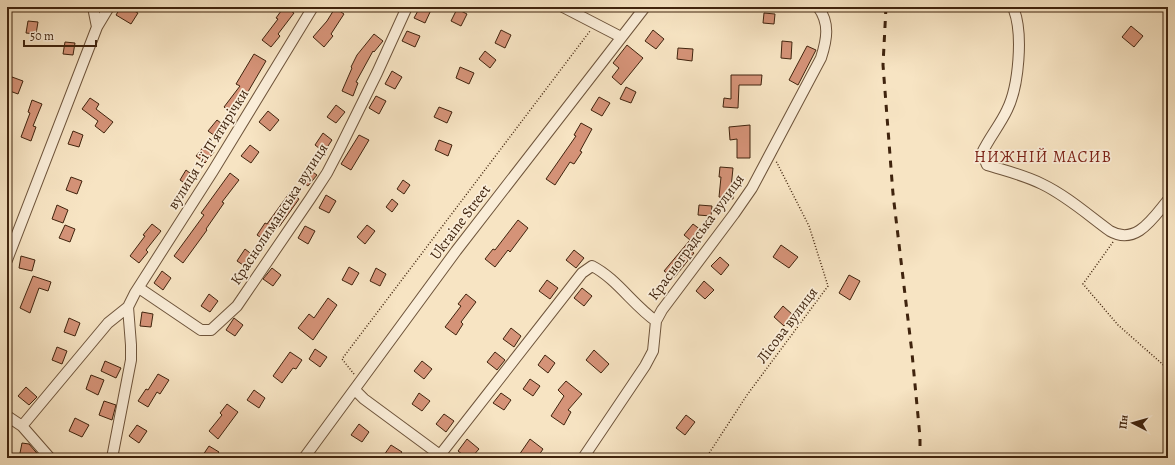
<svg xmlns="http://www.w3.org/2000/svg" width="1175" height="465" viewBox="0 0 1175 465" font-family="Alegreya,serif">
<style>
.building{fill:#d59378;stroke:#40240e}
.lines{fill:none;stroke-linecap:round;stroke-linejoin:round}
.minor-casing{stroke:#6e543b;stroke-width:12}
.path{stroke:#40240e;stroke-width:1.5;stroke-dasharray:1 2;stroke-linecap:butt}
.minor{stroke:#faedd8;stroke-width:10}
.rail{stroke:#40240e;stroke-width:3;stroke-dasharray:7 7;stroke-linecap:butt}
.labels{text-anchor:middle;stroke-width:3.5;stroke-linejoin:round;paint-order:stroke}
.street-label{font-size:15px;fill:#40240e;stroke:#faedd8}
.neighbourhood-label{font-size:16px;letter-spacing:1px;fill:#7a1f14;stroke:#faedd8}
</style>
<rect width="100%" height="100%" fill="#f7e4c3"/>
<filter id="stains"><feTurbulence type="fractalNoise" baseFrequency=".005" numOctaves="4"/><feColorMatrix values="0 0 0 0 .2 0 0 0 0 .09 0 0 0 0 .02 0 0 0 .5 -.17"/></filter>
<radialGradient id="worn" r=".72"><stop offset=".6" stop-color="#630" stop-opacity="0"/><stop offset="1" stop-color="#630" stop-opacity=".3"/></radialGradient>
<path class="building" d="M121,7h6l11,6 -7,11 -15,-9z
M284,7l10,6 -16,21 2,2 -9,11 -9,-7 16,-21 -2,-1z
M420,7h5l6,3 -6,13 -11,-5z
M335,8l9,6 -13,20 2,2 -9,11 -11,-10 14,-16z
M457,9l10,5 -6,12 -10,-5z
M764,13l11,1 -1,10 -11,-1z
M28,21l10,1 -2,12 -10,-1z
M1131,26l12,10 -9,11 -12,-10z
M501,30l10,5 -6,13 -10,-5z
M653,30l11,9 -8,10 -11,-8z
M407,31l13,5 -5,11 -13,-6z
M374,34l9,7 -9,11 -1,-1 -17,31 2,1 -5,13 -11,-5 10,-23 -1,-1 6,-12z
M782,41l10,1 -1,17 -10,-1z
M65,42l10,1 -2,12 -10,-1z
M627,45l16,13 -22,27 -9,-8 7,-9 -6,-5z
M807,46l9,4 -18,35 -9,-5z
M678,48l15,1 -1,12 -15,-2z
M485,51l11,9 -6,8 -11,-9z
M254,54l12,7 -24,41 -9,12 -9,-7 16,-21 -4,-2z
M460,67l14,6 -5,11 -13,-6z
M392,71l10,6 -7,12 -10,-5z
M731,75h31l-1,10h-22l-1,23 -15,-1 1,-9 7,1z
M12,77l11,4 -5,13 -11,-4z
M626,87l10,5 -5,11 -11,-4z
M376,96l10,5 -7,13 -10,-6z
M599,97l11,6 -8,13 -11,-6z
M90,98l9,6 -3,5 17,13 -9,11 -9,-7 3,-5 -16,-12z
M32,100l10,4 -9,22 3,1 -5,14 -10,-4 9,-24 -2,-1z
M336,105l9,7 -9,11 -9,-6z
M439,107l13,5 -5,11 -13,-6z
M268,111l11,9 -9,11 -11,-9z
M217,120l9,7 -8,11 -10,-7z
M581,123l11,6 -12,22 2,1 -8,12 -4,-2 -15,23 -9,-6 30,-43 -2,-1z
M750,125v33h-13v-19l-7,1 -1,-13z
M73,131l10,4 -4,12 -11,-3z
M323,133l9,7 -8,12 -9,-7z
M359,135l10,5 -18,30 -10,-6z
M439,140l13,5 -4,11 -13,-6z
M205,145l9,7 -9,11 -9,-7z
M250,145l9,7 -8,11 -10,-7z
M720,167l13,1 -2,20 3,1 -1,10 -14,-2 2,-20h-2z
M307,168l10,7 -9,11 -9,-7z
M186,170l9,7 -6,9 -9,-6z
M230,173l9,7 -17,22 2,1 -18,26 1,1 -24,33 -9,-7 30,-41 -3,-2z
M71,177l11,4 -5,13 -11,-4z
M403,180l7,5 -6,9 -7,-5z
M290,192l9,7 -20,28 -2,-1 -11,15 -9,-6 8,-12 2,1z
M326,195l10,6 -7,12 -10,-5z
M392,199l6,5 -6,8 -6,-5z
M57,205l11,5 -5,13 -11,-4z
M699,205l13,1 -1,10 -13,-1z
M518,220l10,8 -18,24 -2,-2 -13,17 -10,-8 8,-10 2,1z
M152,224l9,7 -15,19 2,2 -9,11 -9,-7 15,-20 -2,-1z
M693,224l12,9 -14,18 3,2 -20,25 -10,-7 26,-31 -6,-5z
M65,225l10,4 -5,13 -11,-4z
M367,225l8,6 -10,13 -8,-7z
M305,226l10,5 -7,13 -10,-6z
M781,245l17,12 -9,11 -16,-11z
M245,249l9,7 -8,11 -9,-6z
M574,250l10,8 -8,10 -10,-8z
M21,256l14,4 -3,11 -13,-3z
M720,257l9,8 -8,10 -10,-9z
M349,267l10,6 -7,12 -10,-5z
M272,268l9,7 -8,11 -10,-7z
M376,268l10,6 -6,12 -10,-5z
M162,271l9,7 -8,12 -9,-7z
M849,275l11,6 -10,19 -11,-7z
M33,276l18,6 -3,9 -9,-3 -9,25 -10,-5z
M547,280l11,8 -8,11 -11,-8z
M704,281l10,9 -9,9 -9,-8z
M582,288l10,8 -8,10 -10,-8z
M209,294l9,7 -8,11 -9,-6z
M466,294l10,8 -15,20 2,2 -7,11 -11,-8 16,-21 -3,-2z
M328,298l9,7 -24,35 -15,-12 11,-14 5,4z
M783,306l10,9 -9,11 -10,-9z
M142,312l11,2 -2,13 -11,-1z
M69,318l11,5 -5,13 -11,-4z
M234,318l9,7 -8,11 -9,-6z
M511,328l10,8 -7,11 -11,-8z
M57,347l10,4 -5,13 -10,-4z
M315,349l12,8 -7,10 -11,-8z
M594,350l15,14 -8,9 -15,-13z
M290,352l12,8 -6,9 -3,-1 -11,15 -9,-7z
M495,352l10,8 -8,10 -10,-8z
M545,355l10,8 -7,10 -10,-8z
M105,361l16,7 -5,10 -15,-7z
M422,361l10,8 -8,10 -10,-8z
M158,374l11,6 -9,14 -3,-2 -9,15 -10,-6 8,-12 2,1z
M91,375l13,5 -6,15 -12,-6z
M530,379l10,7 -7,10 -10,-7z
M566,381l16,13 -14,16 3,2 -7,13 -13,-9 13,-20 -6,-6z
M26,387l11,10 -8,8 -11,-9z
M254,390l11,8 -6,10 -12,-8z
M419,393l11,8 -8,10 -10,-7z
M501,393l10,7 -7,10 -11,-7z
M104,401l12,4 -4,15 -13,-5z
M227,404l11,8 -20,27 -9,-8 13,-16 -2,-2z
M444,414l10,7 -8,11 -10,-8z
M686,415l9,7 -10,13 -9,-7z
M75,418l14,7 -7,12 -13,-6z
M359,424l10,8 -7,10 -11,-7z
M137,425l10,6 -8,12 -10,-7z
M467,439l12,10 -8,9h-4l-9,-7z
M530,439l13,10 -6,9h-13l-5,-3z
M22,443l7,1 12,14h-22z
M391,445l11,7 -5,6h-9l-4,-3z
M209,446l10,6 -4,6h-14z"/>
<g class="lines">
<defs>
<path id="minor" d="M563,7l58,30
M1015,7l-1,3c9,24 5,76 -7,100 -7,15 -18,28 -25,43l5,12c19,6 37,10 55,19 25,12 46,31 68,47 26,15 43,-13 58,-31
M97,27l12,-20
M7,260l90,-233 -4,-20
M139,288l62,42h10l26,-24 73,-107 17,-26 12,-23 38,-77 30,-66
M355,390l9,9 80,59
M7,416l15,10 28,32
M22,426l86,-103 20,-16 7,-14 78,-122 100,-164
M440,455l142,-182 10,-7c24,12 42,40 64,55
M112,458l19,-98v-15l-3,-38
M304,458l152,-207 189,-244
M583,458l62,-92 8,-15 3,-30 6,-11 72,-96 18,-26 69,-130c6,-19 9,-35 -3,-51"/>
</defs>
<use href="#minor" class="minor-casing"/>
<path class="path" d="M1113,242l-30,42 35,41 50,44
M354,374l-12,-15 248,-328
M706,458l41,-63 81,-109 -19,-60 -33,-65"/>
<use href="#minor" class="minor"/>
<path class="rail" d="M886,7l-3,58 10,129 19,159 8,84v21"/>
</g>
<g class="labels">
<g class="street-label">
<text transform="translate(208 149) rotate(-58)" y="5">вулиця 1-ї П'ятирічки</text>
<text transform="translate(279 214) rotate(-57)" y="5">Краснолиманська вулиця</text>
<text transform="translate(460 222) rotate(-53)" y="5">Ukraine Street</text>
<text transform="translate(696 237) rotate(-54)" y="5">Красноградська вулиця</text>
<text transform="translate(787 325) rotate(-53)" y="5">Лісова вулиця</text>
</g>
<g class="neighbourhood-label">
<text x="1043" y="162">НИЖНІЙ МАСИВ</text>
</g>
</g>
<rect width="1175" height="465" fill="none" stroke="#f7e4c3" stroke-width="24"/>
<rect x="8" y="8" width="1159" height="449" fill="none" stroke="#40240e" stroke-width="2"/>
<rect x="12" y="12" width="1151" height="441" fill="none" stroke="#40240e"/>
<g transform="translate(1133 423) rotate(276)" stroke="#faedd8" stroke-width="3" paint-order="stroke">
<path d="M0-3L7 15L0 10L-7 15Z" fill="#40240e"/>
<text y="-6" font-size="11" font-weight="bold" text-anchor="middle" fill="#40240e">Пн</text>
</g>
<path d="M24 40v6h72v-6" fill="none" stroke="#40240e" stroke-width="2"/>
<text x="30" y="40" font-size="12" fill="#40240e" stroke="#faedd8" stroke-width="3" paint-order="stroke">50 m</text>
<rect width="100%" height="100%" filter="url(#stains)"/>
<rect width="100%" height="100%" fill="url(#worn)"/>
</svg>
